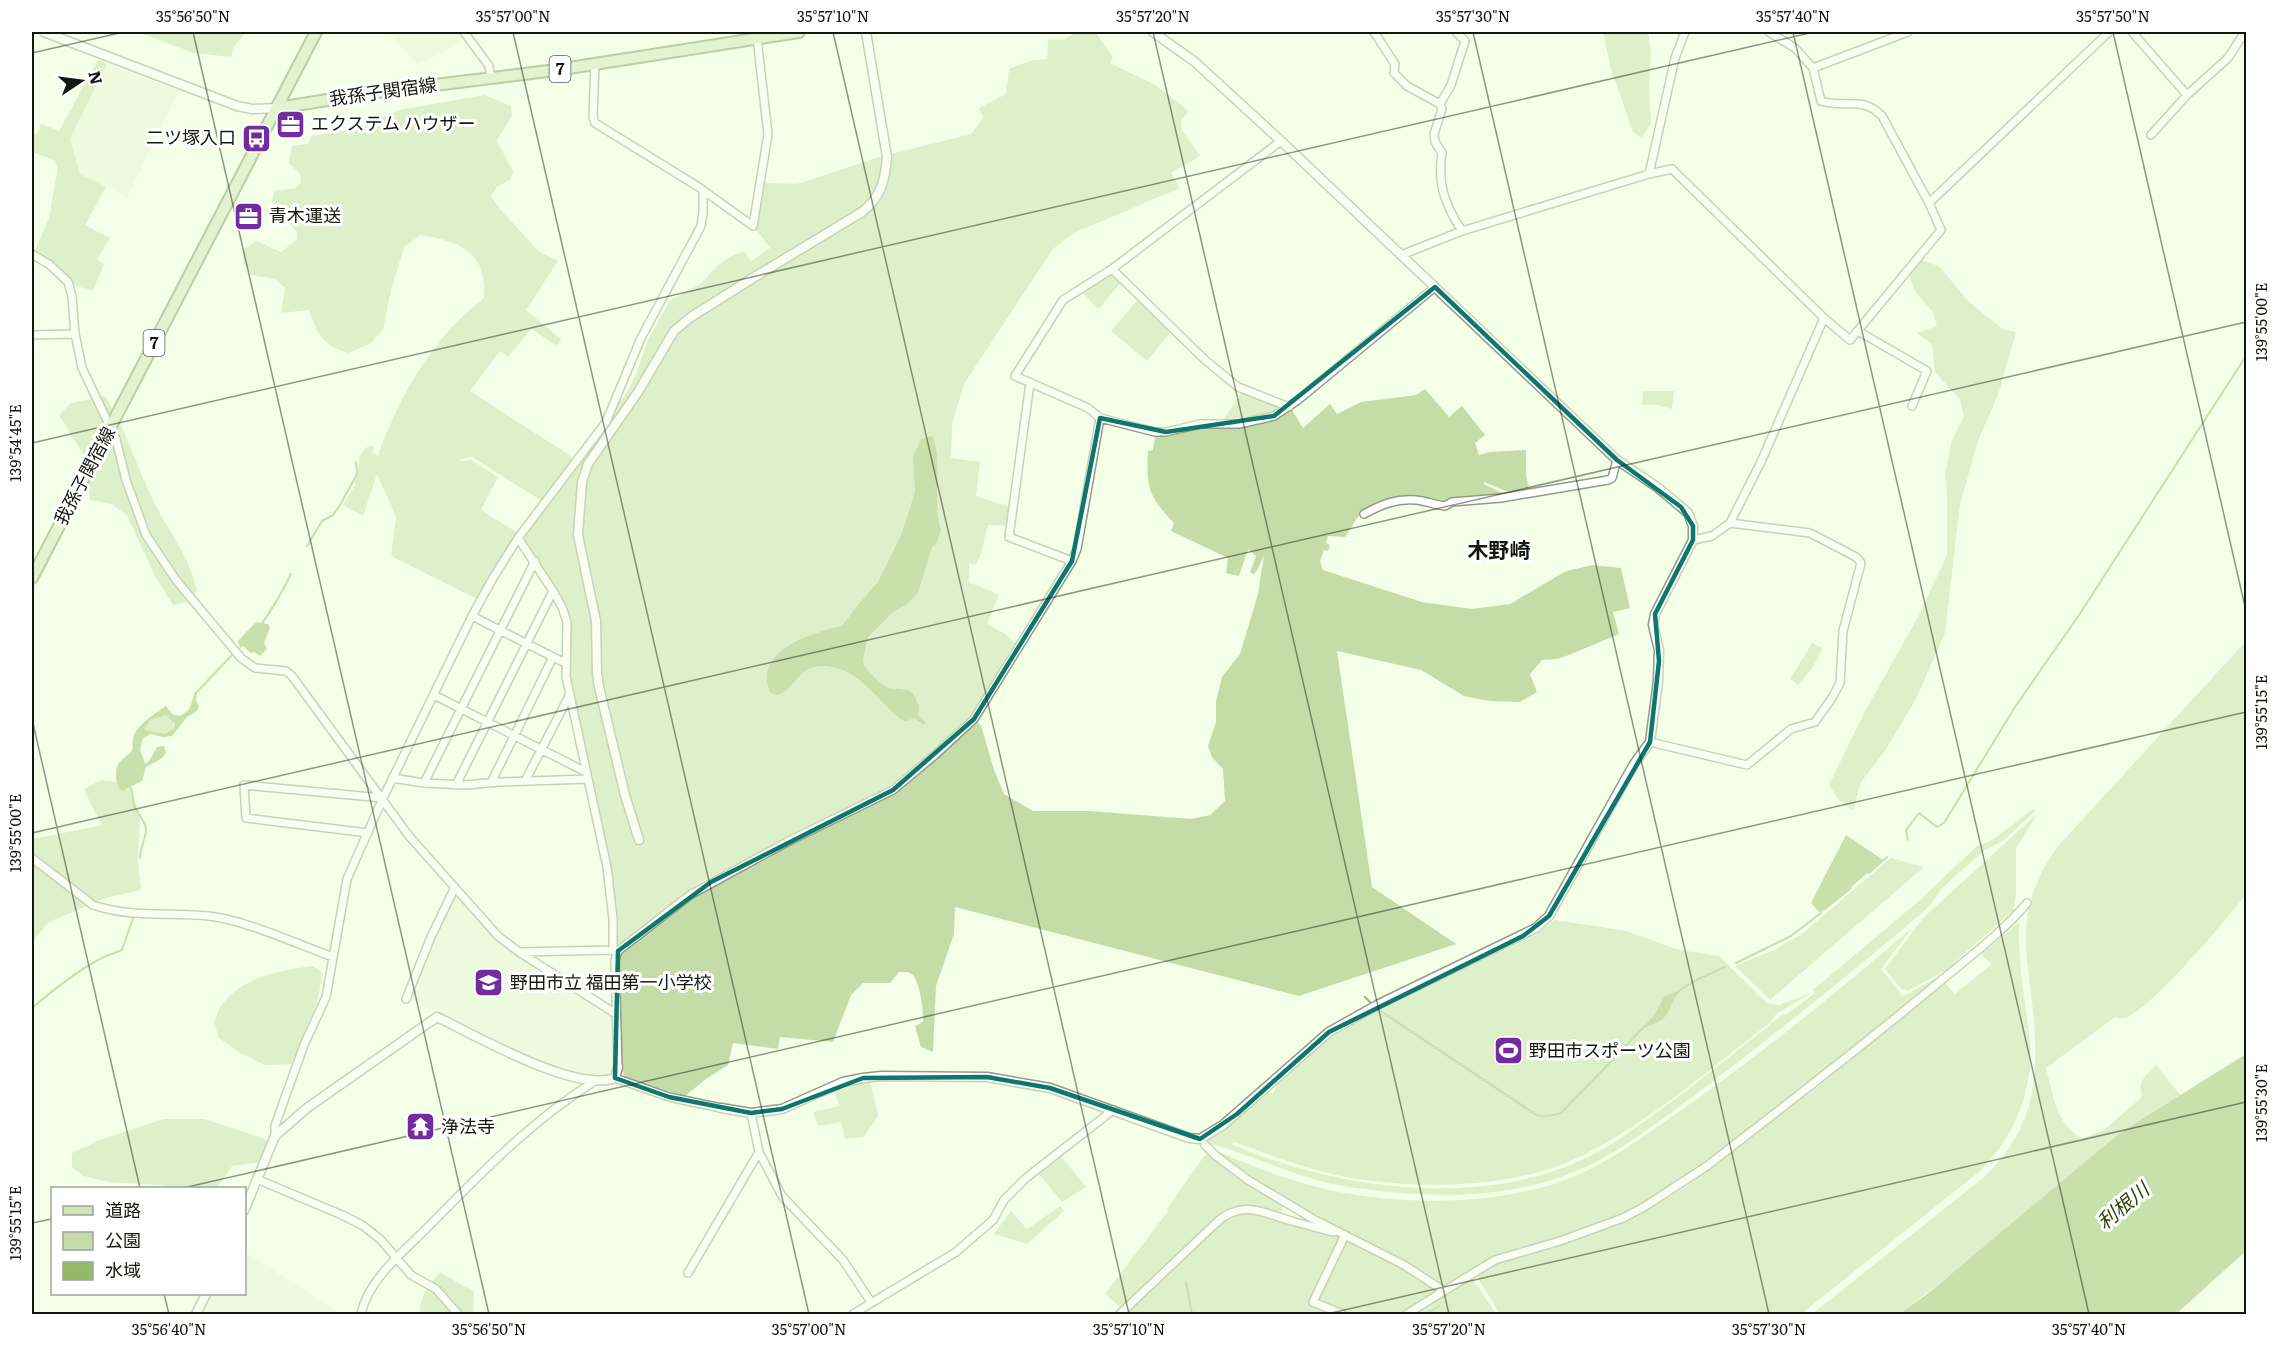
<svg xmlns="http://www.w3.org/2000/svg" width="2278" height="1346" viewBox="0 0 2278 1346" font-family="Literata,'Noto Sans JP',serif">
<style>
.built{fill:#e6f4d5}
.green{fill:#c4dda8}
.water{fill:#95ba66;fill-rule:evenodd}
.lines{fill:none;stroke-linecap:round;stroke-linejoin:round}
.stream{stroke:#95ba66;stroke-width:2}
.minor-casing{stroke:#919c86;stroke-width:10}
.tertiary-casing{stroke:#919c86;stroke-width:11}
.primary-casing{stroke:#79925b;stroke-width:14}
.minor{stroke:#fff;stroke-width:7}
.tertiary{stroke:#fff;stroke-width:8}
.primary{stroke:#d0e5b5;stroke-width:10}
.marked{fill:none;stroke:#0f766e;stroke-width:4.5;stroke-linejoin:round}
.ticks{fill:none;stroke:#13170e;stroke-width:1.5;stroke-opacity:0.45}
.labels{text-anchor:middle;stroke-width:6;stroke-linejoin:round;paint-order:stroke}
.shield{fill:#fff;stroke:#5a5d56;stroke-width:1.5}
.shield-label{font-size:16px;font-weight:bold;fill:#13170e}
.street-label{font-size:18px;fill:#13170e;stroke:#fff}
.poi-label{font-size:18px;fill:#13170e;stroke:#fff;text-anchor:start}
.water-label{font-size:20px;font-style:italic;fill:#2b4203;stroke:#fff}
.quarter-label{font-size:21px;font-weight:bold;fill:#13170e;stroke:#fff}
.neatline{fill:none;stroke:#13170e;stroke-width:2}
.ticks-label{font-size:15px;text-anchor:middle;fill:#13170e}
</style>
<rect width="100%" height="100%" fill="#f3ffe6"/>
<path class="built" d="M388,32h70l5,6 -17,13 -29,13z
M107,64l72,27 -52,106 -47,-23 -10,-35z
M453,894l40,39 119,81 1,50 -4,10 -9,3 -46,-8 -146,-70z
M245,1252l96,62h-139l10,-20h32z"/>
<path class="green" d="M138,32h108l-12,15 -3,10 -38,-4z
M1075,32h20l18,25 -3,6 45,22 34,26 -8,10 1,9 18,26 -29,17 9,15 -106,45 -21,16 -89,135 -12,40 -1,34 29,4 -4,34 34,11 -2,19 -20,-1 -7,29 -6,11 -6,-2v19l30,13 -12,29 17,9 11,10c-13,21 -24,44 -38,64 -19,27 -69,67 -97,85l-181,91 -83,63 -4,-74 -45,-194 2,-56 -45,-80 1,-6 100,-141 10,-18 13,-37 22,-40 31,-16 15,-17 10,-8 18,-8 7,10 19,-13 -15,-20 7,-45 35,1 85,-28 89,-22 12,-16 -4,-10 27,-14 3,-25 21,-8 17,-2 1,-19 17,-1z
M1603,32h45l3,19 -2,35 2,37 -9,15 -9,-6 -22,-63z
M98,60l9,4 -37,75 10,35 26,13 -21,38 25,13 -13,22 7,4 -11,27 -23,-7 -36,-30 15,-36 9,-51 -4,-7 -22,-8v-20l5,2 4,-10 18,7z
M484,95l27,11 1,9 -15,26 16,30 -2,8 -14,8 -6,9 9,13 39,43 19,9 -32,49 35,29 -4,7 -26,-17 -23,28 -8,-6 -30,40 104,67 -29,42 -3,1 -70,-44 -12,2 2,3 8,-3 28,18 -17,33 37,23 -41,66 -86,-43 5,-39 -19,-43 -14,42 -20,-11 13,-21 -2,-2c8,-14 -1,-28 17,-37l3,2 -2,5 6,4c21,-60 55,-119 106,-158 2,-46 -22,-56 -63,-63l-17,12 -13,43 -8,40 -12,13 -22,10c-27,-7 -31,-19 -40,-43l-28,3 4,-25 -10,-9 -24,-4 -8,-13 1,-13 12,-8 25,11 16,-13v-7l-25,-30 2,-11 21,-3 7,-6 -3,-9 -10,-10 3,-17 16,-2 4,-8 43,-7 45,-19z
M1912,257l27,9 30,36 34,27 13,3 -18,63 -20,46 -18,63 -15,129 -29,66 -31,52 -24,31 -8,29 -14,-11 -10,-15 35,-72 55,-98 28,-60v-60l-2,-21 7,-34 12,-24 -4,-16 -25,-28 -3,-28 -15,-11 20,-7 -4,-14 -17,-19 -8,-20z
M1110,272l12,9 -23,28 -2,-1 -14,-15z
M1139,298l34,31 -26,32 -36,-30z
M1425,389l24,28 13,-11 23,29 -10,8 4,12 10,-3 37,-2v25l3,13 -21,4 -24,-10v2l22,11 -61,8 -29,-5 -50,11 -6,5 -15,23 -17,-1 -2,7 4,2 -2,6 -4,-1 -4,11 3,9 99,32 50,7 38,-5 56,-33 27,-6 28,3 9,40 -17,4 6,22 -50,21 -12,4 -15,1 -12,14 7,18 -17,10 -30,-1 -26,-5 -43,-26 -84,-19 35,236 84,57 -157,52 -344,-89 -1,27 -18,52 -3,66 -12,-5 -6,-21 8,-4c1,-11 -3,-38 -10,-47 -4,-4 -9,-3 -14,-3l-9,11h-27l-12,12 -18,47 -53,-5 -2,12 -45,-6 -5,22 -22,14 -21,17 -59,-18 -5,-9 -4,-101 5,-17 72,-56 17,-10 179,-90 86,-73 5,3 13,45 10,24 29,17h57l101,8 19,-4 15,-14 -2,-32 -11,-12 -4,-11 8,-24v-21l6,-24 18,-23 18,-60 6,-39 -6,14 -4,5 -4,-1 6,-17 -8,-7 -9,27 -13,-3 2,-15 -57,-27 3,-8c-26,-27 -28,-36 -26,-72l5,-1 2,-13 48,-9 47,-2 29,-8 13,-8 11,18 27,-24 7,10 24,-12 55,-7z
M1243,391l41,16 -27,9 -34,4z
M1643,391h31l-2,18 -15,-4h-15z
M105,396c20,32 31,68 47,102 15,31 37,58 45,92l-8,12 -16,3 -17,-27 -29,-62 -15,-12 -22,-4 -4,-41 -27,-44 12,-12z
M2246,641v253c-18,24 -97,118 -122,124 -3,1 -6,-1 -9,-1l-69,51c8,28 9,56 37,71l22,-10 35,-30 2,-5c-5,-13 5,-19 14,-29l26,32 -283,217h-87l171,-136c59,-56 56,-111 48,-186 -3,-21 -6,-43 -5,-64 2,-31 15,-60 34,-84z
M1812,643l11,5 -10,19 -15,18 -8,-6z
M164,715l5,1 5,6 -1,7 -8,5 -21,-4 6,-10z
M101,780l29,4 10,34 -2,43 3,29 -33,7 -59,25 -17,20v-103l71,-14 -8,-12 -11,-24z
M2032,810h4l-33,31 -18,9 -42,37 -12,17 -9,9c-72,61 -144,119 -219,176 -47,34 -94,74 -151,91 -65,20 -135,17 -202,7 -50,-7 -94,-31 -142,-44l1,-5 19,-12 40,-35 5,3 5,-11 12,-13 47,-37 53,-30 146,-68 19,-15 71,11 50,18 43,7 48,47 12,2 34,-13 -37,22 -5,8c-59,45 -116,96 -182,130 -66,36 -158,38 -232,27 -42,-7 -82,-22 -122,-37l-4,2c105,45 247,65 353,15 21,-10 40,-23 58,-36 49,-34 94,-72 140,-108l5,-1 28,-21 -2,-3 107,-90 58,-55 11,-3z
M2038,813l-22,35v47l-3,16 -69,60 -36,20 -7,-2 -16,-20 38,-51z
M1891,858l33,9 -154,133 -35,-34 39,-16 29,-17z
M2019,922c0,17 0,34 2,51 3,30 11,62 9,92 -3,41 -22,79 -51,107l-178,142h-301l-24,-39 22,-14 63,-16 71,-26 55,-33 133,-101 124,-103 11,12 37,-30 -8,-6 -3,-7 3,-3 6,-1z
M1912,928l-31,41 22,27 37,-20 1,1 -132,108 -102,79 -71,46 -77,30 -52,13 -61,35c-80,-43 -164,-82 -235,-139 35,14 70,29 107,38 72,19 170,19 242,-5 43,-15 80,-43 117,-69 82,-57 159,-120 235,-185z
M312,966l11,7 -6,30 -26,61 -26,1 -25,-12 -21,-15 -5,-15c3,-7 5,-16 10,-21 23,-27 56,-31 88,-36z
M870,1080l8,36 -14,21 -19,2 -4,-17 -23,4 -5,-14 26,-6 -4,-15z
M164,1119h40l67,22 -10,21 -29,4 -15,22h-44l-14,-3 -51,-3 -25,-6 -11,-9v-14l28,-13z
M1209,1152l75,52 -3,11 -48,-6 -112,102 -3,-6 -13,-11 63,-83 -1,-2 37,-53z
M1060,1155l26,32 -24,15 -24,-29z
M1060,1206l4,5 -37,33 -33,-10 17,-23 16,18z
M1248,1211l92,24 1,3 -31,64 29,12h-216l105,-99z
M1346,1237l45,23 48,30v2l-36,22h-56l-30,-13z
M440,1272l34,20 -1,22h-53c-1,-17 9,-30 20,-42z
M1471,1276l25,38h-86z"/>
<path class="water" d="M932,436c12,22 -1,67 9,94l-4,12 -5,5 -14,46 -12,12 -13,7 -25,25 -5,23 1,6 16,17 8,5 20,2 5,3 6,13 -1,8 8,9 -2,2 -10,-7 -7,3 -5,-1c-25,-19 -42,-51 -75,-54 -7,0 -13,0 -19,3 -12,7 -18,24 -32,26l-6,-3c-17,-42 42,-59 72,-66l15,-20 21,-24 24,-49 13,-41 -2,-35 8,-18z
M256,622l12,2 2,4 -6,15 3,6 -7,7 -6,-4 -4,1 -6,-7 -4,2 -2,-7z
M195,692l2,1 -1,8 3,5 -2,5 -10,6 -15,19 -9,1 -12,-3 -8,4 -3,11 5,15 4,-3 8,-14 7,-1 2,7 -5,6 -15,8 -4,14 -20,10c-6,-5 -8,-18 -4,-26 2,-5 9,-9 13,-13 3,-5 1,-9 2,-14 3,-13 23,-25 33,-32l6,8 7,2c14,-5 11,-12 16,-24zM166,715l9,9 -2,5 -8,5 -21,-4 6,-10z
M1846,835l37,25 -63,53 -9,-10z
M1682,989c-19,19 -4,28 -39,39l12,-14 9,-17z
M2246,1054v197l-70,63h-277l27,-19 194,-162z"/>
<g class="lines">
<path class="stream" d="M307,546l15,-25 11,-6 7,-10 17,-31 -1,-12
M261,625c11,-16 21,-32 30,-51
M196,693l37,-39
M131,788c3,6 1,8 2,14 2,10 12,17 13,27 0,10 -6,18 -6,29
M1908,840l-2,-10 13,-17 18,14 7,-4 71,-116 64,-92 167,-259
M1869,873l18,-16
M1825,909l26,-21
M1736,963l55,-27 30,-23
M1680,990l18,-11 27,-12
M1365,997l5,5
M32,1008c21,-18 43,-36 68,-49 7,-4 15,-6 22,-9l11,-32
M1379,1010l159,106h11l12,-3 84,-87
M1186,1282l6,32
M1426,1314l13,-8"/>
<defs>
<path id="minor" d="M464,32l25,34 2,12
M1374,32l21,32 -1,9 13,13 33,18
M1456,32l9,9 -14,44 -11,19 2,5 -8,25 1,8 7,11c-5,31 3,52 20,78
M1769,32l26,16 18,20 8,33c25,8 40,-6 61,15l47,87
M2132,32l55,63
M595,63l-2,54 2,6 102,63 56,40 15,-92 -11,-96
M1813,68l95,-36
M2151,135l36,-40 41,-37 17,-26
M1649,174l23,-5 152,149 26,22 91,-110 -12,-27 180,-171
M32,254l18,11 18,17 4,14 3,38 7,34 34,71 10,41 20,55 30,45 65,78 14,10 31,3 6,5 117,160 89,100 21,16 97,62
M1401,255l61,-24 187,-57 26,-116 10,-26
M1112,269l92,90 34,28 51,20
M1858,331l69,40 -15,35
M32,335l43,-1
M1030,383l-21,154 63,24
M1100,418l-12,-10 -73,-32 48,-76 49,-31 169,-128
M1364,514c17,-9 32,-16 52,-14 10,1 19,5 29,6l7,-4 49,-4 107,-18 4,-2 5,-18
M518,538l35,53 9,16 5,15 -1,55 41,190 6,52v31
M1693,540l19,-4 18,-13 31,-61 63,-144
M472,616l93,47
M434,695l152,77
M1650,742l97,23 44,-36 24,-7 17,-24 8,-15 3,-52 18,-68 -5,-6 -46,-24 -80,-10
M392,778l32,5 41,2 34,-3 89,-3
M525,781l44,-85
M424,783l111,-222
M491,783l62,-126
M456,785l97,-194
M368,833l-122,-15 -2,-33 139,13
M32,858l61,47c38,13 77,7 116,11 36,4 88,28 124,41
M519,952l94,-2 2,2
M406,999l25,-62 23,-48
M618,1067l-3,-107 3,-9 72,-56 97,-53 106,-52 42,-35 39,-36 98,-158 5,-12 23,-131 55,14h11l34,-8h39l27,-6 8,-2 24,-16 137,-113
M615,1078l54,19 52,11
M751,1113l8,39 23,44 61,64 28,42
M275,1136v-10l7,-20 22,-61 22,-48 21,-118 36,-81 89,-182 21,-38 25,-40 88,-116 35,-84 60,-112 2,-13v-21
M1205,1145l10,10 33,25 67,40 89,45 40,26 51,-31 65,-19 63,-23 21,-11 63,-41c76,-59 152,-117 225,-178 33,-28 68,-53 95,-85
M259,1180l83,35 20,10 18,14 31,36 25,14 22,25
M688,1273l71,-121
M361,1314c7,-34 42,-62 66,-86 52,-53 104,-107 168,-147
M853,1314l103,-62 37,-32 11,-20 22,-22 87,-68
M1120,1314l96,-91c26,-24 47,-10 76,-2 14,4 28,8 41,11
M1342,1314l-29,-12 32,-67
M1407,1314l37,-23"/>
<path id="tertiary" d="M44,32l193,74 15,3 25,-1
M639,840l-14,-45 -26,-108 -2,-14 -1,-52 -18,-86 4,-53 6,-18 50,-72 36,-61 17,-14 62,-39 109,-66c19,-15 23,-31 25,-55l-21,-125
M721,1108l30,5 31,-4 61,-27 20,-4 18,-2 106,1 63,11 139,50 11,1 23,-14 106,-93 50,-28 157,-76 13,-12 85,-152 16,-22 8,-61 1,-31 -6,-25 2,-11 38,-74v-14l-5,-13 -7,-6 -24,-20 -40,-27 -336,-319 -86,-79 -42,-30
M244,1211l31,-75 32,-28 130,-91c40,19 138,76 178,61l3,-11
M196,1314l10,-20"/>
<path id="primary" d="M277,108l101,-16 178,-22 243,-38
M32,578l284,-546"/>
</defs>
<use href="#minor" class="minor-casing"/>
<use href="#tertiary" class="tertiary-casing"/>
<use href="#primary" class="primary-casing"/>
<use href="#minor" class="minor"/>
<use href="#tertiary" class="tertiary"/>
<use href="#primary" class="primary"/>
</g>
<path d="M0 0H2278V1346H0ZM1435,287l182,173 64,47 12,19v14l-38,74 4,47 -9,81 -101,174 -26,20 -194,96 -92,82 -37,25 -150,-51 -63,-11 -124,1 -81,31 -31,4 -82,-16 -54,-19 3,-127 93,-69 182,-92 81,-71 98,-158 28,-143 66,14 108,-16z" fill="#f3ffe6" fill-opacity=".55" fill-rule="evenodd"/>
<path class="marked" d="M1435,287l182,173 64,47 12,19v14l-38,74 4,47 -9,81 -101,174 -26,20 -194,96 -92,82 -37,25 -150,-51 -63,-11 -124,1 -81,31 -31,4 -82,-16 -54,-19 3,-127 93,-69 182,-92 81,-71 98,-158 28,-143 66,14 108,-16z"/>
<path class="ticks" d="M193,32l296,1282M513,32l296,1282M833,32l296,1282M1153,32l296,1282M1473,32l296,1282M1793,32l296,1282M2113,32l133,579M32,53l92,-21M32,443l1782,-411M32,719l108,469M32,833l2214,-511M183,1188l2063,-476M32,1223l20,-4M164,1294l5,20M1327,1314l919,-212"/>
<defs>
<symbol id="office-square" viewBox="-11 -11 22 22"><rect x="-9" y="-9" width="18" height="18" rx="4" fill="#722c9f" stroke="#fff"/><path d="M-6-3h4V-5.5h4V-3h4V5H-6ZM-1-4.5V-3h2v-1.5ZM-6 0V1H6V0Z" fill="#fff"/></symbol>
<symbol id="bus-square" viewBox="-11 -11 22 22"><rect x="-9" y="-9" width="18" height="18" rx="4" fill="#722c9f" stroke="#fff"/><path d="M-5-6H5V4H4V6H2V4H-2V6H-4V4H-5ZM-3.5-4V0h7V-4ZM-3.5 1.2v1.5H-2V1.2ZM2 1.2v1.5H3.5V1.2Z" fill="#fff"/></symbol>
<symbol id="school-square" viewBox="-11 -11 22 22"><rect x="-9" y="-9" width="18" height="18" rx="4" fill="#722c9f" stroke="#fff"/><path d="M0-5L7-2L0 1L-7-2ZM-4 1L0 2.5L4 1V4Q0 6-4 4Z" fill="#fff"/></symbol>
<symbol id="stadium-square" viewBox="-11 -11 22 22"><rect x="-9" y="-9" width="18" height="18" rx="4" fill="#722c9f" stroke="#fff"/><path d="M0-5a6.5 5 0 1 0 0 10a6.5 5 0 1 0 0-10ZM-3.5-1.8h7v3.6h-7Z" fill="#fff"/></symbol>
<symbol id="temple-square" viewBox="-11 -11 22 22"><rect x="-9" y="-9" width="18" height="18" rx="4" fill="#722c9f" stroke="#fff"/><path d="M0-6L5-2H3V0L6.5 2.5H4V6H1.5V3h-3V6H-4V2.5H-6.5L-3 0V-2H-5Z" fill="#fff"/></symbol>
</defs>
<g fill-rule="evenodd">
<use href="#office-square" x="274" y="108" width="33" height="33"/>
<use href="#bus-square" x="240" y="122" width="33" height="33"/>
<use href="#office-square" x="232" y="200" width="33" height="33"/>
<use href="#school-square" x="472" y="966" width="33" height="33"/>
<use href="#stadium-square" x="1492" y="1034" width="33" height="33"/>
<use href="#temple-square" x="404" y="1110" width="33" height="33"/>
</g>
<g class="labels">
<g class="shield">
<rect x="549.5" y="56" width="21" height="26" rx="4.5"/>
<rect x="143.5" y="330" width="21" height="26" rx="4.5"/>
</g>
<g class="shield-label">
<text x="560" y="75">7</text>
<text x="154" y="349">7</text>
</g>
<g class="street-label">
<text transform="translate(383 92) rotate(-8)" y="6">我孫子関宿線</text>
<text transform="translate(85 476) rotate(-62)" y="6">我孫子関宿線</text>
</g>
<g class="poi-label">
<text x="311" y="130">エクステム ハウザー</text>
<text x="236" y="144" text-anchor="end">二ツ塚入口</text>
<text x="269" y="222">青木運送</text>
<text x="510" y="989">野田市立 福田第一小学校</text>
<text x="1529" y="1057">野田市スポーツ公園</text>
<text x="441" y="1133">浄法寺</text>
</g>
<g class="water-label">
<text transform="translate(2123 1206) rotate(-40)" y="7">利根川</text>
</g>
<g class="quarter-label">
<text x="1499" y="558">木野崎</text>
</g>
</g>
<rect width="2278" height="1346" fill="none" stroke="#ffffff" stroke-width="66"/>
<rect x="51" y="1187" width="195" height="108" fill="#ffffff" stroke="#a1a29f" stroke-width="1.5"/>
<rect x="63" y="1206" width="30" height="9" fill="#d0e5b5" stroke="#a1a29f" stroke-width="1.5"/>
<text x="105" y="1217" font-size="18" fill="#13170e">道路</text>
<rect x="63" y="1232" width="30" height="18" fill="#c4dda8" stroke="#a1a29f" stroke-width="1.5"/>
<text x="105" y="1247" font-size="18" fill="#13170e">公園</text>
<rect x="63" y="1262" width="30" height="18" fill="#95ba66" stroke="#a1a29f" stroke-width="1.5"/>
<text x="105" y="1277" font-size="18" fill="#13170e">水域</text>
<g transform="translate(81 81) rotate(77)" stroke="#ffffff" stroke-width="4.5" paint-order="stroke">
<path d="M0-4.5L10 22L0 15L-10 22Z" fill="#13170e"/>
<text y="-9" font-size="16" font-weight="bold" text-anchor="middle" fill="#13170e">N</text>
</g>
<rect x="33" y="33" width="2212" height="1280" class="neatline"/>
<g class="ticks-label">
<text x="193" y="22">35°56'50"N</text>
<text x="513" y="22">35°57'00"N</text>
<text x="833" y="22">35°57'10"N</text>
<text x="1153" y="22">35°57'20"N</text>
<text x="1473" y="22">35°57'30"N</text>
<text x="1793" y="22">35°57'40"N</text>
<text x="2113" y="22">35°57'50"N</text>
<text transform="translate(2262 322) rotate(-90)" y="5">139°55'00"E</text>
<text transform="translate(16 443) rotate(-90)" y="5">139°54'45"E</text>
<text transform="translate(2262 712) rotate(-90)" y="5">139°55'15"E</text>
<text transform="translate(16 833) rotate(-90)" y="5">139°55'00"E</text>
<text transform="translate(2262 1103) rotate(-90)" y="5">139°55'30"E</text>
<text transform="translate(16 1223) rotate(-90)" y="5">139°55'15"E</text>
<text x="169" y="1335">35°56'40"N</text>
<text x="489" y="1335">35°56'50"N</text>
<text x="809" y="1335">35°57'00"N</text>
<text x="1129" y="1335">35°57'10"N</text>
<text x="1449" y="1335">35°57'20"N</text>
<text x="1769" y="1335">35°57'30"N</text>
<text x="2089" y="1335">35°57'40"N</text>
</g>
</svg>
